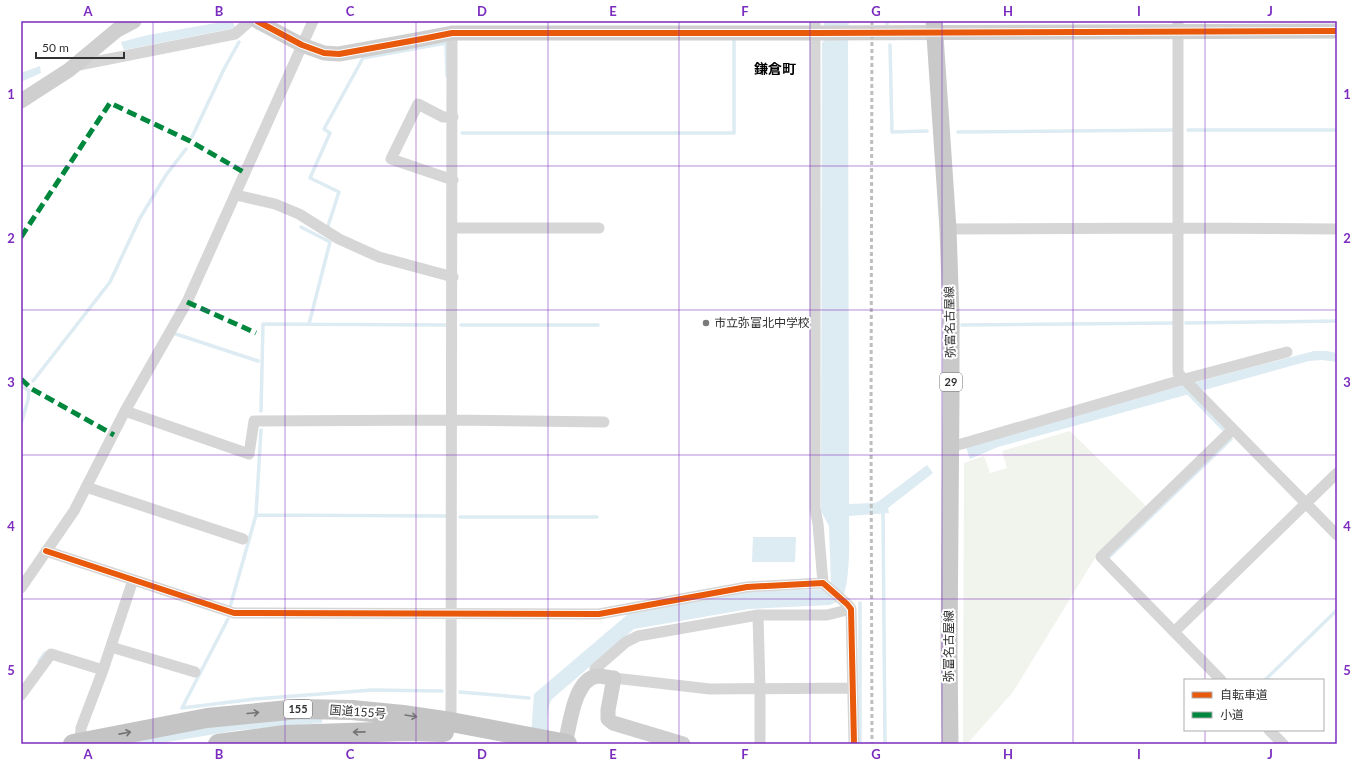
<svg xmlns="http://www.w3.org/2000/svg" width="1358" height="765" viewBox="0 0 1358 765" font-family="Lato,'Noto Sans JP',sans-serif">
<style>
.green{fill:#f1f3ed}
.water{fill:#ddebf2}
.lines{fill:none;stroke-linecap:round;stroke-linejoin:round}
.stream{stroke:#ddebf2;stroke-width:3.5}
.street{stroke:#d6d6d6;stroke-width:11}
.secondary{stroke:#cfcfcf;stroke-width:15}
.primary{stroke:#c9c9c9;stroke-width:17}
.highway{stroke:#c4c4c4;stroke-width:20}
.rail{stroke:#bebebe;stroke-width:3;stroke-dasharray:4 3;stroke-linecap:butt}
.quiet{stroke:#00873e;stroke-width:5;stroke-dasharray:10 5;stroke-linecap:butt}
.cycleway-casing{stroke:#fff;stroke-width:8}
.cycleway{stroke:#e8590c;stroke-width:6}
.oneway{stroke:#747474}
.grid{fill:none;stroke:#7b2cbf;stroke-width:1;stroke-opacity:0.55}
.poi-dot{fill:#7a7a7a;stroke:#fff;stroke-width:1.5}
.labels{text-anchor:middle;stroke-width:4;stroke-linejoin:round;paint-order:stroke}
.shield{fill:#fff;stroke:#707070;stroke-width:1}
.shield-label{font-size:11px;font-weight:bold;fill:#323232}
.street-label{font-size:12px;fill:#323232;stroke:#fff}
.poi-label{font-size:12px;fill:#323232;stroke:#fff;text-anchor:start}
.quarter-label{font-size:14px;font-weight:bold;fill:#000;stroke:#fff}
.neatline{fill:none;stroke:#7b2cbf;stroke-width:1.5}
.grid-label{font-size:13px;text-anchor:middle;font-weight:bold;fill:#7b2cbf}
</style>
<rect width="100%" height="100%" fill="#fff"/>
<path class="green" d="M1070,431l78,77 -53,50 -82,134 -46,52h-4l1,-281 20,-7 6,17 17,-5 -5,-17z"/>
<path class="water" d="M227,21h6l2,7 -111,22 -3,-8 27,-7z
M824,21h26l-2,5 1,478 26,-1 4,-2 48,-36 6,8 -45,35 1,5 -40,3c0,16 2,73 -8,83 -3,3 -8,4 -11,6l-81,4 -115,20 -82,70c-7,10 -4,33 -3,45l-18,-8 3,-42 94,-80 121,-22 76,-3 6,-6 -2,-57 -8,-15 1,-468 2,-3z
M40,66l1,7 -20,9v-9z
M1314,351h13l10,2v9l-15,-2 -13,1 -311,86 -28,12 -4,-11 24,-8 205,-58z
M753,537h43l-1,25h-43z
M322,717v6l-82,7 -85,14h-31l44,-10 72,-11z"/>
<g class="lines">
<path class="stream" d="M887,21v3
M890,45l2,87 35,-1
M1188,130h149
M958,132l217,-2
M462,133h272v-92
M192,137l32,-68 15,-27
M328,226l11,-34 -29,-14 20,-45 -6,-4 39,-71 83,-15 1,33
M301,227l29,15 -21,82
M1186,323l151,-2
M461,325h137
M962,325l211,-2
M176,334l82,27
M33,381l77,-99 30,-64 26,-43 20,-26
M21,385l8,6 -1,9 -7,24
M1186,391l37,38
M261,411l2,-87 182,1
M883,510l2,234
M256,515l189,1
M460,517h137
M1109,557l122,-118
M860,603v141
M230,607l26,-92 5,-85
M228,619l-46,89 73,-9 117,-9 70,1
M39,661l6,-8
M1265,680l72,-70
M460,692l69,6"/>
<path class="street" d="M815,21v487l3,16 5,59
M1178,21v352l159,162
M74,66l161,-32 15,-13
M453,117h-10l-25,-13 -27,55 62,21
M236,195l39,9 24,10 40,25 40,18 74,20
M453,228h146
M948,229l230,-1 159,1
M125,411l124,43 5,-33 198,-1 152,2
M951,447l234,-68 102,-27
M86,487l157,52
M46,551l188,62 365,1 148,-27 76,-4 24,21 4,5 3,135
M21,588l53,-77 51,-100 62,-109 126,-281
M1174,632l163,-159
M111,647l84,25
M598,676l-3,-7 31,-27 12,-6 120,-21
M614,678l96,11 143,-1
M1221,680l-120,-123 132,-128
M21,695l30,-41 52,16
M451,722l1,-689
M1269,730l14,14
M80,742l1,-14 22,-58 30,-90
M760,744v-55l-2,-74h69l24,-6"/>
<path class="secondary" d="M257,21l45,24 22,8 15,1 83,-15 30,-6h363l522,-2
M21,101l48,-31 48,-40 17,-9
M565,744c5,-19 9,-66 33,-68 5,0 11,2 16,2l-6,32v9l5,4 70,21"/>
<path class="primary" d="M934,21l14,208 3,87v81l-2,251 1,96"/>
<path class="highway" d="M73,744l134,-26 92,-9 53,1 51,5 48,7 116,22
M218,744l67,-9 123,-4 36,1"/>
<path class="rail" d="M872,21l-1,403 1,320"/>
<path class="quiet" d="M21,237l89,-134 80,38 55,32
M187,302l69,31
M21,379l11,10 82,46"/>
<defs>
<path id="cycleway" d="M257,21l45,24 22,8 15,1 83,-15 30,-6h363l522,-2
M46,551l188,62 365,1 148,-27 76,-4 24,21 4,5 3,135"/>
</defs>
<use href="#cycleway" class="cycleway-casing"/>
<use href="#cycleway" class="cycleway"/>
</g>
<defs><path id="oneway-shaft" d="M-6 0H5M1.5-3L5.5 0L1.5 3" fill="none" stroke-width="1.6" stroke-linecap="round" stroke-linejoin="round"/></defs>
<g class="oneway">
<use href="#oneway-shaft" transform="translate(253 713) rotate(-5)"/>
<use href="#oneway-shaft" transform="translate(411 716) rotate(9)"/>
<use href="#oneway-shaft" transform="translate(359 732) rotate(179)"/>
<use href="#oneway-shaft" transform="translate(125 733) rotate(-11)"/>
</g>
<path class="grid" d="M153,21v723M285,21v723M416,21v723M548,21v723M679,21v723M810,21v723M942,21v723M1073,21v723M1205,21v659M21,166h1316M21,310h1316M21,455h1316M21,599h1316M1205,730v14"/>
<circle class="poi-dot" cx="706" cy="323" r="4"/>
<g class="labels">
<g class="shield">
<rect x="940" y="373" width="22" height="18" rx="3"/>
<rect x="284" y="700" width="28" height="18" rx="3"/>
</g>
<g class="shield-label">
<text x="951" y="386">29</text>
<text x="298" y="713">155</text>
</g>
<g class="street-label">
<text transform="translate(950 322) rotate(-91)" y="4">弥富名古屋線</text>
<text transform="translate(949 646) rotate(-90)" y="4">弥富名古屋線</text>
<text transform="translate(358 712) rotate(4)" y="4">国道155号</text>
</g>
<g class="poi-label">
<text x="714" y="327">市立弥富北中学校</text>
</g>
<g class="quarter-label">
<text x="775" y="74">鎌倉町</text>
</g>
</g>
<rect width="1358" height="765" fill="none" stroke="#ffffff" stroke-width="44"/>
<rect x="1184" y="679" width="140" height="52" fill="#ffffff" stroke="#adadad"/>
<rect x="1192" y="692" width="20" height="6" fill="#e8590c" stroke="#adadad"/>
<text x="1220" y="699" font-size="12" fill="#323232">自転車道</text>
<rect x="1192" y="712" width="20" height="6" fill="#00873e" stroke="#adadad"/>
<text x="1220" y="719" font-size="12" fill="#323232">小道</text>
<path d="M36 52v6h88v-6" fill="none" stroke="#323232" stroke-width="2"/>
<text x="42" y="52" font-size="12" fill="#323232" stroke="#ffffff" stroke-width="3" paint-order="stroke">50 m</text>
<rect x="22" y="22" width="1314" height="721" class="neatline"/>
<g class="grid-label">
<text x="88" y="16">A</text>
<text x="219" y="16">B</text>
<text x="350" y="16">C</text>
<text x="482" y="16">D</text>
<text x="613" y="16">E</text>
<text x="745" y="16">F</text>
<text x="876" y="16">G</text>
<text x="1008" y="16">H</text>
<text x="1139" y="16">I</text>
<text x="1270" y="16">J</text>
<text x="11" y="99">1</text>
<text x="1347" y="99">1</text>
<text x="11" y="243">2</text>
<text x="1347" y="243">2</text>
<text x="11" y="387">3</text>
<text x="1347" y="387">3</text>
<text x="11" y="531">4</text>
<text x="1347" y="531">4</text>
<text x="11" y="675">5</text>
<text x="1347" y="675">5</text>
<text x="88" y="759">A</text>
<text x="219" y="759">B</text>
<text x="350" y="759">C</text>
<text x="482" y="759">D</text>
<text x="613" y="759">E</text>
<text x="745" y="759">F</text>
<text x="876" y="759">G</text>
<text x="1008" y="759">H</text>
<text x="1139" y="759">I</text>
<text x="1270" y="759">J</text>
</g>
</svg>
